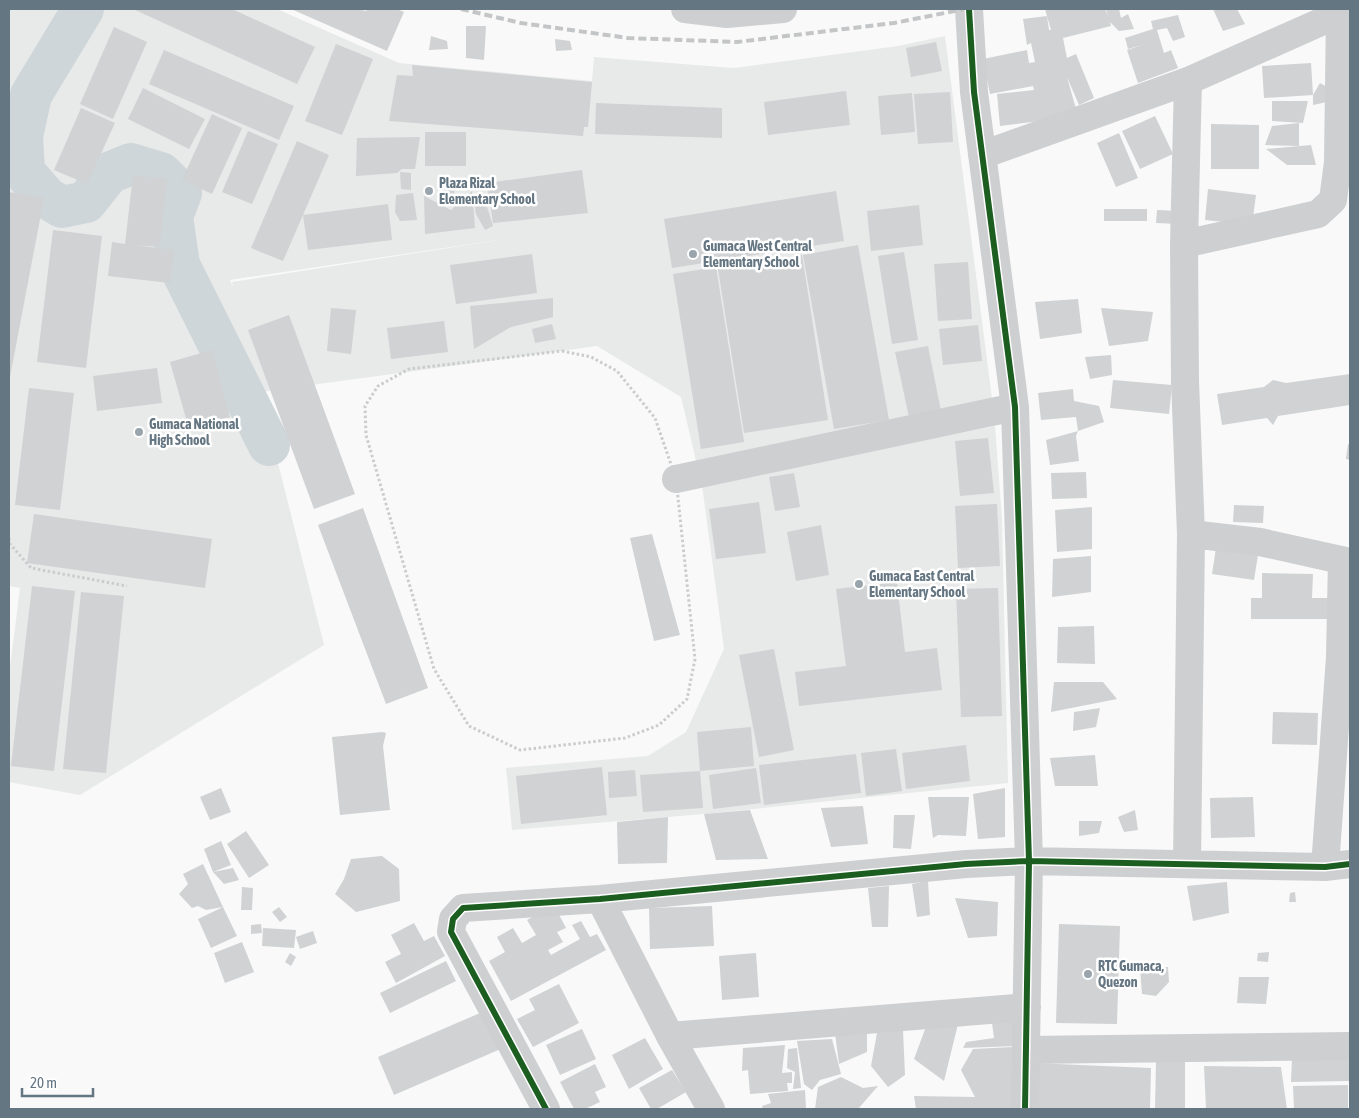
<svg xmlns="http://www.w3.org/2000/svg" width="1359" height="1118" viewBox="0 0 1359 1118" font-family="'Asap Condensed',sans-serif">
<style>
.built{fill:#e8e9e9;fill-rule:evenodd}
.lines{fill:none;stroke-linecap:round;stroke-linejoin:round}
.river{stroke:#ced6d9;stroke-width:42}
.building{fill:#d0d2d3}
.path{stroke:#cbcccd;stroke-width:3;stroke-dasharray:2.5 2.5;stroke-linecap:butt}
.minor{stroke:#cecfd0;stroke-width:28}
.rail{stroke:#c3c5c6;stroke-width:4;stroke-dasharray:8 4;stroke-linecap:butt}
.cycleway-casing{stroke:#fff;stroke-width:9}
.cycleway{stroke:#1b5e20;stroke-width:6}
.poi-dot{fill:#99a4ac;stroke:#fff;stroke-width:2}
.labels{text-anchor:middle;stroke-width:5;stroke-linejoin:round;paint-order:stroke}
.poi-label{font-size:14px;font-weight:bold;fill:#657683;stroke:#fff;text-anchor:start}
</style>
<rect width="100%" height="100%" fill="#f9f9f9"/>
<path class="built" d="M9,9h268l122,54 193,18 2,-24 140,11 164,-22 47,-10 48,370 -296,59 -16,-68 -84,-51 -337,46 64,253 -244,150 -71,-13v-107l11,-87 -11,-2zM518,237l-286,45 1,5 -3,-7z
M995,426l7,93 6,264 -304,31 -192,16 -6,-62 142,-12 38,-24 38,-83 -22,-164z"/>
<g class="lines">
<path class="river" d="M83,9l-52,86 -9,41 2,36 23,26 15,9 24,-5 23,-29 22,-9 30,9 20,20 -9,24 7,48 90,180"/>
</g>
<path class="building" d="M133,9h99l83,38 -18,37z
M291,9h67l8,2 2,-2h29l7,3 -17,39z
M1045,9h60l3,7 -2,-7h13l2,9 7,-4 6,15 -15,2 -9,-9 1,4 -48,12 4,20 9,-4 18,44 -15,7 -12,-28 9,32 -37,12 -39,5 -3,-32 37,-4 -1,-4 -43,8 -7,-35 44,-9 2,13 6,-1 -4,-19 -4,2 -4,-26 24,-3 2,14h2z
M1213,9h24l8,15 -22,7z
M1178,15l7,22 -12,4 -6,-13 -10,2 7,23 7,-3 7,18 -40,15 -11,-33 15,-5 -14,4 -3,-11 28,-9 -2,-8z
M466,26h20l-2,34 -18,-2z
M114,27l33,15 -34,77 -33,-15z
M431,36l16,5 1,8 -19,1z
M555,39l15,2 2,9 -16,1z
M936,42l6,29 -31,6 -5,-29z
M336,44l37,15 -31,76 -37,-14z
M164,50l130,56 -15,34 -130,-56z
M1311,63l2,32 -49,3 -2,-32z
M412,65l180,17 -4,45h-4l-1,9 -194,-15 8,-46 16,1z
M1320,83l12,7v11l-19,4v-10z
M143,88l62,31 -16,30 -61,-30z
M846,91l4,34 -82,10 -4,-33z
M950,92l3,50 -35,2 -4,-50z
M912,93l3,39 -34,3 -3,-39z
M1272,101h36l-5,22 -31,-2z
M596,103l126,5v30l-127,-4z
M81,108l34,15 -28,61 -33,-14z
M212,114l30,14 -30,66 -30,-14z
M1155,116l18,38 -33,15 -18,-38z
M1299,123v23l-34,-1 7,-19z
M1211,124l48,1v44h-48z
M248,131l30,13 -26,60 -30,-12z
M425,132h41v34h-41z
M1119,133l19,45 -22,9 -19,-44z
M420,137l-5,32h-13l-5,4 -41,3 1,-38z
M297,141l32,14 -46,106 -32,-13z
M1311,145l5,20h-29l-21,-16z
M582,170l6,43 -95,10 -6,-40z
M400,172l11,1v17l-10,-1z
M133,175l34,4 -7,68 -24,-2 38,5 -4,33 -62,-7 4,-34 13,2z
M451,184l5,2 -5,18 -6,-3v-14z
M1208,189l48,6 -4,30 -47,-5z
M472,191l3,37 -50,6 -1,-38 27,14z
M836,191l8,50 -172,27 -8,-49z
M9,192l35,6 -34,179h-1z
M413,193l4,27 -17,1 -5,-9 1,-17z
M483,194l10,32 -8,4 -9,-16 -2,-14z
M388,204l4,36 -84,10 -5,-35z
M919,205l4,40 -52,6 -4,-40z
M1104,209h43v12h-43z
M1157,210l21,1v13l-22,-1z
M53,230l49,6 -16,132 -49,-6z
M858,245l31,175 -55,9 -31,-174z
M904,252l14,88 -26,4 -14,-88z
M532,254l5,39 -81,11 -6,-39z
M802,255l26,165 -84,13 -26,-164z
M968,262l4,57 -34,2 -4,-57z
M716,267l28,175 -43,7 -28,-175z
M553,298v19l-42,10 -37,22 -4,-43z
M1078,299l4,34 -42,6 -5,-37z
M331,308l25,2 -5,44 -24,-3z
M1101,308l52,4 -5,29 -39,5z
M289,315l66,179 -41,15 -66,-179z
M444,321l4,31 -57,7 -4,-31z
M552,324l4,15 -21,4 -3,-14z
M978,325l4,36 -39,4 -4,-36z
M928,346l13,65 -32,6 -14,-65z
M212,350l18,67 -41,12 -19,-67z
M1111,355l1,20 -22,4 -5,-22z
M157,368l5,35 -65,8 -4,-35z
M1350,374v31l-72,11 -5,9 -6,-7 -45,7 -5,-31 47,-7 9,-7 13,3z
M1113,380l59,5 -3,29 -59,-6z
M29,388l45,5 -14,117 -45,-5z
M1073,389l1,12 25,5 5,16 -26,9 -2,-14 -35,3 -3,-27z
M1078,431l-2,5 3,25 -29,4 -4,-25z
M988,438l6,55 -34,3 -5,-55z
M1348,444h2v16l-4,-1z
M1086,472l1,26 -35,1 -1,-26z
M794,473l6,34 -25,4 -6,-34z
M759,502l7,51 -50,6 -7,-50z
M997,504l3,62 -42,2 -3,-62z
M1234,505l30,1 -1,17 -30,-1z
M1092,507v42l-35,3 -2,-42z
M363,508l65,180 -42,16 -68,-179z
M34,514l178,25 -7,49 -178,-25z
M821,525l8,50 -33,6 -9,-49z
M652,534l28,101 -26,6 -24,-103z
M1216,548l42,7 -4,25 -42,-6z
M1091,556v36l-39,5 1,-38z
M1262,573l51,1 -1,24h22l-1,21h-82v-21h11z
M897,582l8,70 32,-4 5,42 -143,16 -4,-34 51,-6 -10,-77z
M32,586l43,5 -21,180 -43,-5z
M998,588l4,128 -41,1 -5,-128z
M81,592l43,4 -18,177 -43,-4z
M1094,626l1,38 -38,-1 1,-36z
M774,649l20,101 -35,7 -20,-102z
M1054,682h49l14,17 -66,13z
M1100,708l-4,19 -23,4 1,-19z
M1273,712l45,1 -1,32 -45,-1z
M751,727l3,39 -54,5 -3,-39z
M382,732l4,1 -3,13 7,64 -50,5 -8,-78z
M966,745l4,36 -64,8 -4,-36z
M896,749l6,42 -36,5 -5,-43z
M856,754l5,39 -97,12 -5,-40z
M1095,755l3,31h-43l-5,-28z
M602,767l5,48 -86,9 -5,-48z
M756,768l5,35 -48,6 -4,-34z
M635,770l2,26 -28,2 -1,-26z
M700,771l3,37 -60,4 -3,-37z
M221,788l10,24 -21,8 -10,-23z
M1005,788v49l-27,2 -5,-45z
M928,797h41l-3,39 -28,-1 -5,3z
M1253,797l2,40 -44,1 -1,-40z
M863,806l5,38 -37,3 -10,-39z
M750,810l18,49 -52,1 -12,-46z
M1135,810l3,20 -14,2 -6,-15z
M894,815h21l-4,34 -18,-1z
M668,817l-1,46 -49,1 -1,-42z
M1079,821h23l-3,12 -20,3z
M246,831l23,34 -20,13 -22,-34z
M221,841l10,24 -18,7 -9,-23z
M382,856l17,13 1,32 -44,11 -21,-18 9,-15 7,-20z
M203,864l20,43 -17,3 -8,-4 -6,2 -13,-14 9,-10 -5,-10z
M233,868l6,12 -15,4 -11,-12z
M928,881l2,34 -13,2 -5,-33z
M1227,882l2,31 -36,8 -6,-35z
M889,886l-1,41h-16l-4,-39z
M242,887l11,1 -1,22h-11z
M1295,892l1,10h-7l1,-9z
M955,898l43,4 -1,34 -29,2z
M554,905l12,23 -9,4 6,10 -15,8 3,5 29,-16 -8,-14 9,-4 9,16 7,-3 9,16 -95,51 -22,-40 16,-9 -8,-15 16,-9 9,15 14,-8 -9,-15z
M712,906l2,40 -64,3 -1,-41z
M223,907l14,29 -26,12 -13,-29z
M279,907l8,10 -7,5 -8,-10z
M414,923l10,18 10,-5 11,20 -49,27 -11,-21 16,-8 -10,-19z
M261,924l1,9 -11,1v-9z
M1059,924l61,2 -3,98 -61,-1z
M263,928l33,2 -2,18 -32,-2z
M313,931l4,12 -17,6 -4,-12z
M242,942l12,30 -29,11 -11,-30z
M1269,952l-1,10 -11,-1 1,-8z
M290,953l6,4 -5,9 -6,-4z
M756,953l3,44 -37,3 -3,-44z
M446,961l10,20 -66,32 -10,-20z
M1168,967l1,15 -13,14 -14,-2 -2,-26z
M1239,977h30l-3,27 -29,-1z
M559,984l20,39 -46,24 -16,-28 18,-9 -6,-11z
M487,1010l16,38 -109,47 -16,-38z
M1017,1020l-1,26 -53,2 3,-6 28,-4 -2,-15z
M927,1024h31l-14,57 -30,-22z
M582,1029l14,30 -36,16 -14,-30z
M903,1030l2,45 -17,12 -17,-21 6,-33z
M835,1033h32v19l-28,12z
M645,1038l18,31 -34,20 -17,-34z
M832,1039l9,35 -21,6 -8,10 -8,-6 -7,-43z
M785,1045l-3,28 10,-1v11h-5l1,8 -38,3 -2,-24 -6,1 1,-23z
M1013,1047l4,62h-101l-2,-13 61,1 -14,-27 12,-21z
M797,1048l4,40 -8,1 2,-17 -8,-4 1,-19z
M1292,1058l58,1v22l-59,1z
M1156,1062h29v47h-30z
M1033,1063l118,5 -1,41h-119z
M595,1064l11,23 -11,5 5,10 -15,7h-11l-14,-27z
M1204,1066l77,1 6,42h-81z
M672,1070l14,22 -29,17h-6l-12,-21z
M841,1077l22,11 15,-2 -20,23h-43l3,-22z
M1348,1085v24h-54l-1,-23z
M805,1090l1,19h-43l-1,-3 9,-3 -3,-9z"/>
<g class="lines">
<path class="path" d="M562,351l29,6 26,14 38,47 21,61 19,180 -8,40 -28,26 -34,13 -105,12 -51,-24 -35,-57 -68,-234 -1,-29 13,-20 31,-17z
M9,538l1,6 21,24 96,18"/>
<path class="minor" d="M685,9l42,5 56,-5
M969,9l5,83 41,315 14,454 -4,248
M982,155l206,-74 162,-72
M1184,244l134,-30 15,-14 5,-38 2,-150
M676,479l339,-72
M1191,534l69,8 90,20
M1187,864l4,-330 -6,-153 -1,-137 4,-163
M1325,867l15,-210 2,-97
M600,899l70,137 41,73
M670,1036l357,-29
M1027,1050l323,-4
M546,1109l-95,-177 2,-13 10,-11 137,-9 366,-35 63,-3 296,6 25,-3"/>
<path class="rail" d="M461,9l60,14 107,15 109,4 157,-19 71,-14"/>
<defs>
<path id="cycleway" d="M969,9l5,83 41,315 14,454 -4,248
M546,1109l-95,-177 2,-13 10,-11 137,-9 366,-35 63,-3 296,6 25,-3"/>
</defs>
<use href="#cycleway" class="cycleway-casing"/>
<use href="#cycleway" class="cycleway"/>
</g>
<g class="poi-dot">
<circle cx="429" cy="191" r="5"/>
<circle cx="693" cy="254" r="5"/>
<circle cx="139" cy="432" r="5"/>
<circle cx="859" cy="584" r="5"/>
<circle cx="1088" cy="974" r="5"/>
</g>
<g class="labels">
<g class="poi-label">
<text x="439" y="188">Plaza Rizal<tspan x="439" dy="16">Elementary School</tspan></text>
<text x="703" y="251">Gumaca West Central<tspan x="703" dy="16">Elementary School</tspan></text>
<text x="149" y="429">Gumaca National<tspan x="149" dy="16">High School</tspan></text>
<text x="869" y="581">Gumaca East Central<tspan x="869" dy="16">Elementary School</tspan></text>
<text x="1098" y="971">RTC Gumaca,<tspan x="1098" dy="16">Quezon</tspan></text>
</g>
</g>
<rect width="1359" height="1118" fill="none" stroke="#657683" stroke-width="20"/>
<path d="M22 1088v8h71v-8" fill="none" stroke="#657683" stroke-width="2.5"/>
<text x="30" y="1088" font-size="15" fill="#657683" stroke="#ffffff" stroke-width="4" paint-order="stroke">20 m</text>
</svg>
